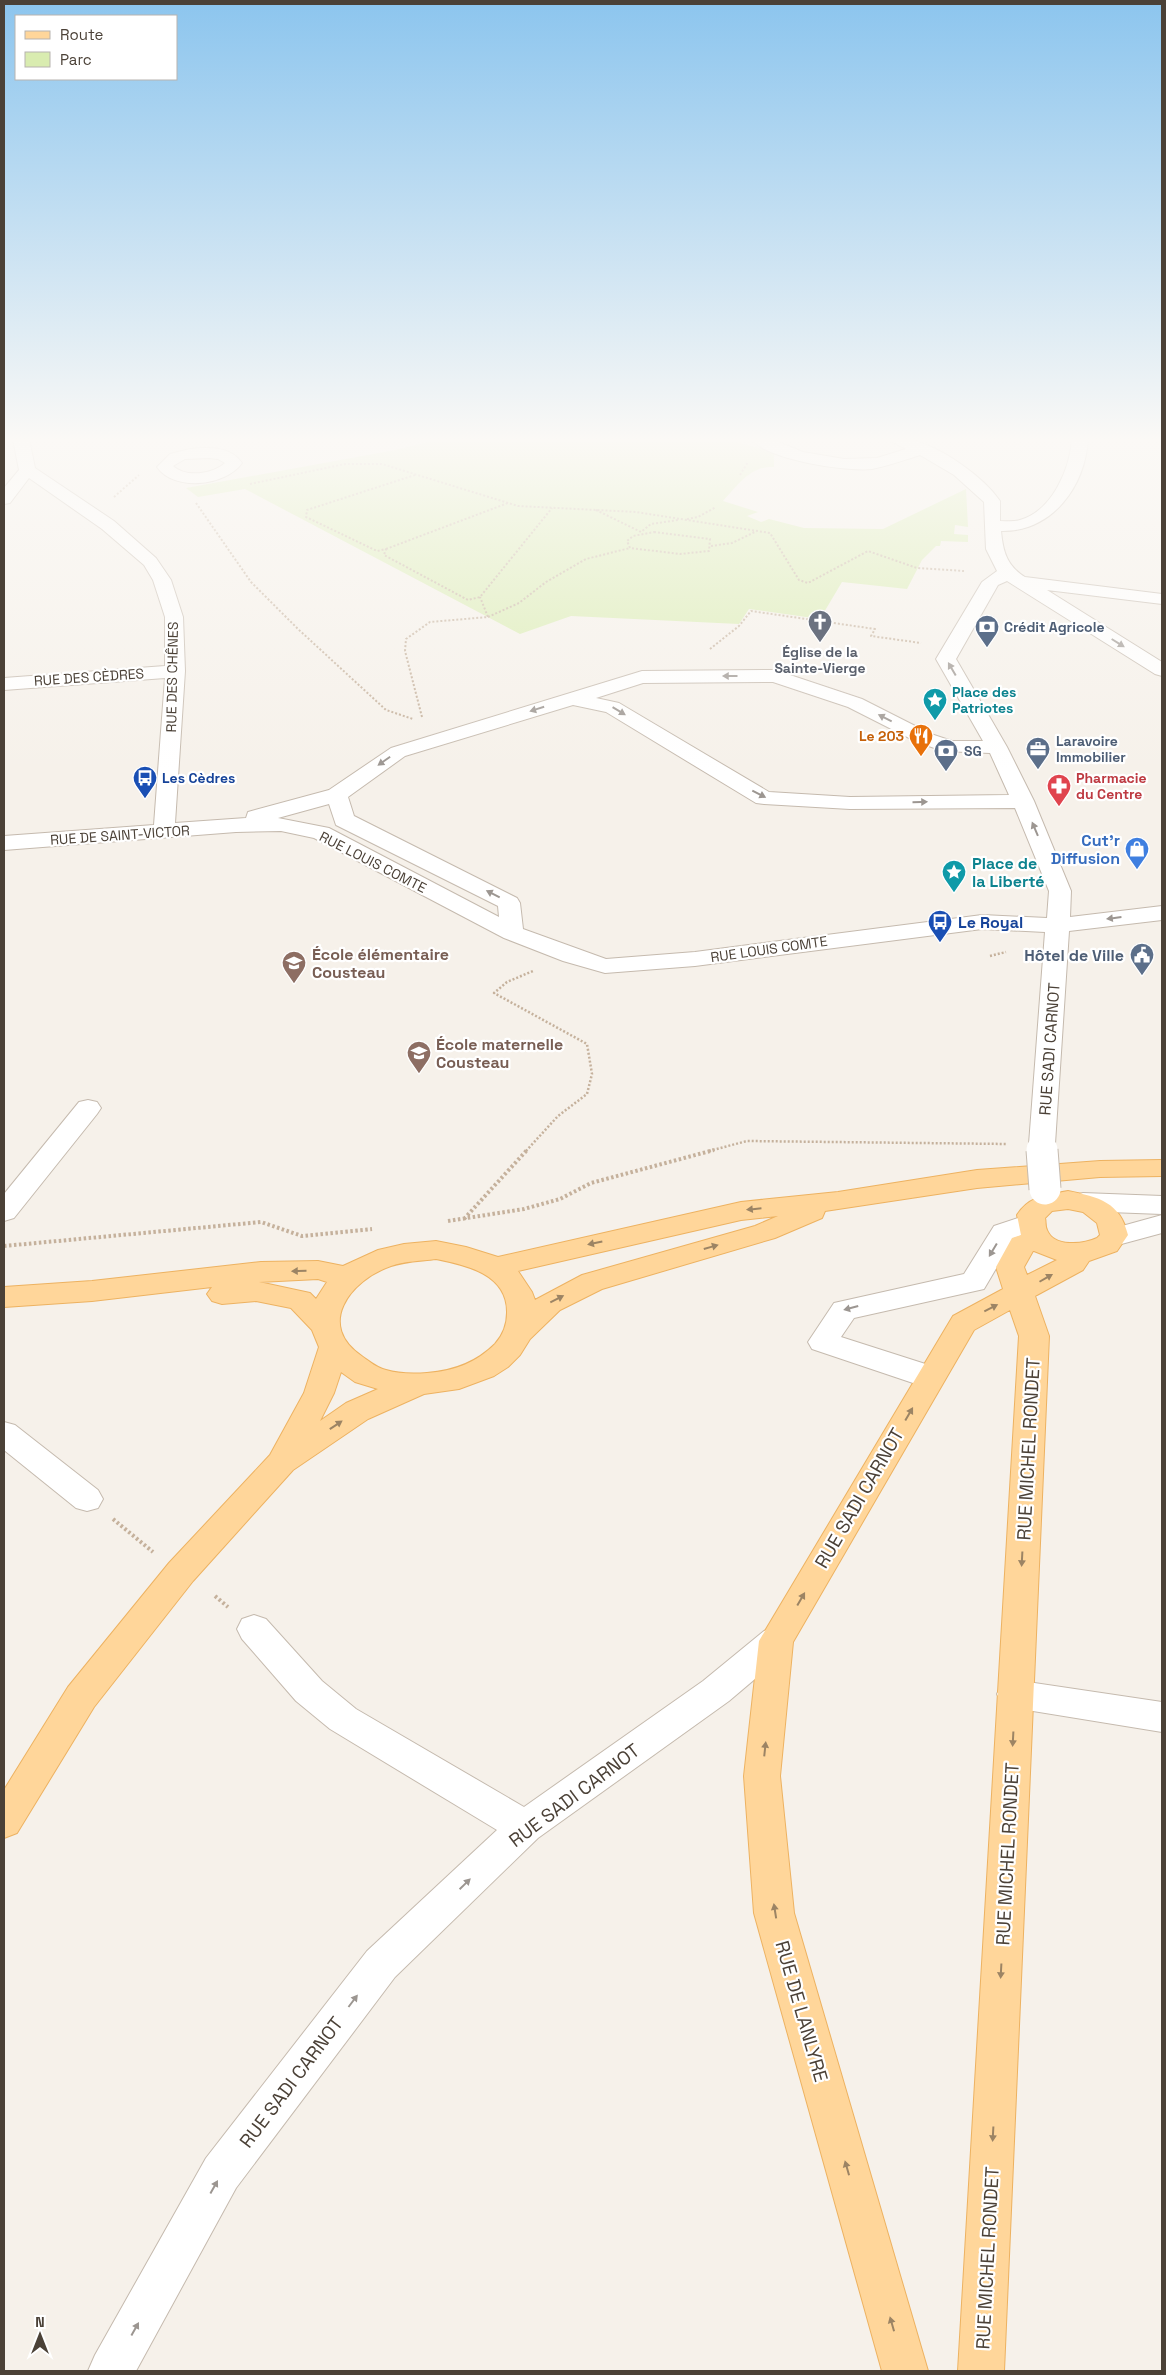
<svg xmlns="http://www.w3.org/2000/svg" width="1166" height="2375" viewBox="0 0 1166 2375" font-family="'Space Grotesk',sans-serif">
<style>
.green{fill:#d9ecb0}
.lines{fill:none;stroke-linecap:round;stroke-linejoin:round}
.minor-casing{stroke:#c5baae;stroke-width:2}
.major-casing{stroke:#edb261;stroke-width:2}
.path-far2{stroke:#c5b19c;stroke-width:2;stroke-dasharray:2 2;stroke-linecap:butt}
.path-far1{stroke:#c5b19c;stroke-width:2.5;stroke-dasharray:2 2;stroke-linecap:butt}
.path{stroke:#c5b19c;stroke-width:4;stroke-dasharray:2.5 2.5;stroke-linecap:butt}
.minor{fill:#fff;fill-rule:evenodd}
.major{fill:#ffd69a;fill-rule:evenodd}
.minor-bridge-far1-casing{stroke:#c5baae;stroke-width:26;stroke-linecap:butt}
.minor-bridge-casing{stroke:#c5baae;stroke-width:33;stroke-linecap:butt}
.minor-bridge-far1{stroke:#fff;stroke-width:24}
.minor-bridge{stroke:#fff;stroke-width:31}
.oneway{fill:#9c9691}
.oneway2{fill:#9c8464}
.labels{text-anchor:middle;stroke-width:4.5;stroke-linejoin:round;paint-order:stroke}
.far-service-label{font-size:14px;font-weight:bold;fill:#4e5e75;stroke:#fff;text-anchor:start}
.far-worship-label{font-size:14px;font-weight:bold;fill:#5b616d;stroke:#fff}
.far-street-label{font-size:14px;fill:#4b4137;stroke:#fff}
.far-culture-label{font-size:14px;font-weight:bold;fill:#0d838f;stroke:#fff;text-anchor:start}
.far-food-label{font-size:14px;font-weight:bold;fill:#c56008;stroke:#fff;text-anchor:end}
.far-transit-label{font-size:14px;font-weight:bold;fill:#164399;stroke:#fff;text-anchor:start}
.far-health-label{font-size:14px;font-weight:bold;fill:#be3a42;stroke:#fff;text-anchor:start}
.shop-label{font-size:16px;font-weight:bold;fill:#366cbe;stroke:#fff;text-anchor:end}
.culture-label{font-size:16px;font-weight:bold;fill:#0d838f;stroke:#fff;text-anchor:start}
.transit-label{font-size:16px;font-weight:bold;fill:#164399;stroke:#fff;text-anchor:start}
.education-label{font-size:16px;font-weight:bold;fill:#785e54;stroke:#fff;text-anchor:start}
.service-label{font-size:16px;font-weight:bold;fill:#4e5e75;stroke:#fff;text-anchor:end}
.street-label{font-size:16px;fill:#4b4137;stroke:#fff}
.near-street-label{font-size:19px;fill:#4b4137;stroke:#fff}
</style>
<rect width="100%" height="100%" fill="#f6f1ea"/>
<path class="green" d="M440,439h285l49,13v15c-24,-1 -36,18 -51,34l35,11 -11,4 14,6 8,-3 35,9 79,1 83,-40 2,38 -13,-2 -1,9 14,1v7l-27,-1 -1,5h-4l-14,14 -15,29 -65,-7 -22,37 -71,-10 -10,15 -168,-8 -51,18 -275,-145 -47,8 -12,-9 209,-38z"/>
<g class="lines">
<defs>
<path id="minor" d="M13,439h16l6,29 79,53 42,37 15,22 12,37 2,54 -10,152 71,-5 2,-6 81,-22 62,-42 251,-77 133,-1 87,29 69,35 21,7h31l-47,-82 46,-77 15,-11 -11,-22 -2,-47 -30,-27 -34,-20c-16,5 -32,11 -48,14 -25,3 -105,-9 -121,-30h20l32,13 41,7 33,-1 29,-9 -19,-10c8,0 17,-1 24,1 29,6 73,37 89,61v20c7,0 14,1 20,-1 32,-9 50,-51 52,-81h16c-3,48 -36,93 -87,92 2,21 6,35 24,46l137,17v10l-115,-14 115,72v14l-7,-2 -148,-93 -9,4 -42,74 51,88 27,54 37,90 -1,26 92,-11v14l-93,11 -14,213 -4,6 -9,2 -9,-2 -4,-6 16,-212 -63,-3 -287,37 -90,7 -42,-12 -59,-23 -190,-100 -33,-7 -45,1 -232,18v-14l150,-11 11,-147 -161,12v-12l161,-12v-49l-12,-37 -9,-15 -42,-36 -73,-51 -19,25 -6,1v-16l15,-18zM773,682l75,25 69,35 26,9 47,2 19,42 -159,2 -81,-5 -150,-89 -23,-5 47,-15zM573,705l33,7 150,91 8,1 86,5 165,-1 34,83 -2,27 -65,-3 -287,37 -89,7 -83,-30 -3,-26 -3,-5 -163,-82 -6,-19 57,-41zM329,804l7,21 162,81 1,11 -170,-89 -51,-10z
M190,449c18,-2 41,-3 52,14 -16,23 -68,29 -85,4l13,-13zM209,458l9,1 7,4c-12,11 -39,15 -52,3l12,-7z
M88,1100l9,2 4,6 -4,6 -83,104 -10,3v-27l75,-92z
M1083,1193l79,3v18l-79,-3 -10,-3 -4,-6 4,-6z
M1030,1214l10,3 4,6 -4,6 -26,9 -30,51 -130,29 -13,19 100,32 4,8 -4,8 -11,3 -11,-3 -107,-36 -4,-7 26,-39 130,-29 30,-48z
M1162,1215v18l-48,13 -10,-3 -4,-6 4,-6z
M4,1422l11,3 83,65 5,9 -5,9 -11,3 -11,-3 -72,-58z
M254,1615l12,4 56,62 34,28 168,98 179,-126 61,-50 12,-4 12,4 5,10 -5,10 -59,50 -191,137 -143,139 -159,211 -100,183h-48l7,-16 111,-197 161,-207 130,-121 -167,-101 -34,-28 -54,-62 -5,-10 5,-10z
M1015,1680l147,22v30l-147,-24 -13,-4 -5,-10 5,-10z"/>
<path id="major" d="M1162,1160v16l-62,1 -123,11 -152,23 -3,7 -47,20 -173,51 -42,21 -30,29 -10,16 -12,12 -14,9 -35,13 -35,5 -56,25 -75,51 -100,111 -99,126 -77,126 -13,5v-48l64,-103 101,-124 101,-108 34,-62 15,-46 -7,-17 -21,-22 -35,-7 -34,3 -10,-3 -5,-7 5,-7 -120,14 -88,6v-20l88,-6 169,-19 57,-1 25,5 35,-16 26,-6 32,-3 30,6 32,10 243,-55 97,-10 139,-22 123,-9zM778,1216l-23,10 -173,49 -47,25 -3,-8 -14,-21 223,-51zM436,1259c30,6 72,15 71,54 0,11 -4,22 -12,31 -19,19 -41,27 -68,29 -13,1 -28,1 -41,-3 -9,-2 -16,-8 -23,-13 -48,-31 -13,-77 28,-91 14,-5 30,-5 45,-7zM318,1279l9,3 -11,17 -6,-6 -51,-11zM341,1372l14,10 23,7 -32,14 -26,18 14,-28z
M1068,1191c31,6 52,11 60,44l-11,16 -28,10 -6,9 -48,26 14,40 -45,1035h-46l61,-1035 -9,-26 -36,20 -181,312 -13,134 14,137 134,458h-46l-128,-458 -10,-137 15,-135 194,-325 50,-27 -7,-22 16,-29 9,-3 -4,-20c12,-19 30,-20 51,-24zM1068,1209l15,3 14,11 3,12 -3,3c-13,6 -43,10 -50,-8 -2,-4 -1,-9 -2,-12l7,-7zM1033,1251h1l23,9 -30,15 -3,-8z"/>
</defs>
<use href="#minor" class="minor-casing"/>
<use href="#major" class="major-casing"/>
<path class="path-far2" d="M415,475l-108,35 -1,7 71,34 9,-2 -2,6 84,45 12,-3 72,-89
M740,475l8,-13
M250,484l95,-20h37l136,42 118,6 134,21 29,47 9,3 60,-32 49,17 47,3
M114,497l25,-22
M196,503l55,79 47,47 88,81 27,9
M596,510l45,22 10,-8 27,-4
M687,519l11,-2 18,-10
M654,532l56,7 -1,12 -29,3 -50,-6 -3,-7 6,-5z
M711,546l21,-3 25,-12
M386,549l122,-46
M488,617l31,-14 27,-21 40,-23 44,-11
M710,649l29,-23 12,-15 124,18 -4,7 50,7
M422,717l-17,-66 1,-12 24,-17 58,-5 -8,-20"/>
<path class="path-far1" d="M990,956l16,-4
M526,1151l32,-35 29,-22 5,-20 -5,-30 -93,-51 13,-11 26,-11
M709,1151l38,-10 260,3"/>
<path class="path" d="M464,1219l63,-69
M448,1221l76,-12 36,-10 31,-16 123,-33
M4,1246l257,-24 41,14 70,-7
M113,1519l40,33
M215,1596l13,11"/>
<use href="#minor" class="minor"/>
<use href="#major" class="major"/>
<defs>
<path id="minor-bridge-far1" d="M1042,1144v7"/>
<path id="minor-bridge" d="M1042,1150l3,39"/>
</defs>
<use href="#minor-bridge-far1" class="minor-bridge-far1-casing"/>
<use href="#minor-bridge" class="minor-bridge-casing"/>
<use href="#minor-bridge-far1" class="minor-bridge-far1"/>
<use href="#minor-bridge" class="minor-bridge"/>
</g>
<defs><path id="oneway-solid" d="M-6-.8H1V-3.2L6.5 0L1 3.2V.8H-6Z" transform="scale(1.25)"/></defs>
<g class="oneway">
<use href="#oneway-solid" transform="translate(1118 643) rotate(32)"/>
<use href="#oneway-solid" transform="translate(952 669) rotate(-120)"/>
<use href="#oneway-solid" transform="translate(730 676) rotate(180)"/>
<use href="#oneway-solid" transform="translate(537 709) rotate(163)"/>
<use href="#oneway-solid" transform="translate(619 711) rotate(31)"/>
<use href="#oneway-solid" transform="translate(885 718) rotate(-153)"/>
<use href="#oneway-solid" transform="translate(384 761) rotate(145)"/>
<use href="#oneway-solid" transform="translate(759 794) rotate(27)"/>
<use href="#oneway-solid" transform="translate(920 802) rotate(-1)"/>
<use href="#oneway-solid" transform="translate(1035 829) rotate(-113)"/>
<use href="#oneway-solid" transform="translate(493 894) rotate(-153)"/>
<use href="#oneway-solid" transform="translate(1114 918) rotate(173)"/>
<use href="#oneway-solid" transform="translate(993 1250) rotate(121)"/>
<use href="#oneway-solid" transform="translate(851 1308) rotate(165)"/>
<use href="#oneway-solid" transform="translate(465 1884) rotate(-44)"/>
<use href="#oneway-solid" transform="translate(353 2001) rotate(-53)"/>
<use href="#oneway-solid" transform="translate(214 2187) rotate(-61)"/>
<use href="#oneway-solid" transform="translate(135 2329) rotate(-61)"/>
</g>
<g class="oneway2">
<use href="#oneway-solid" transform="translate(754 1209) rotate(174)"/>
<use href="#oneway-solid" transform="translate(595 1243) rotate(168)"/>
<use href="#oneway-solid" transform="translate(711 1247) rotate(-16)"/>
<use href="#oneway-solid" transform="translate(299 1271) rotate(179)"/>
<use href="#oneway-solid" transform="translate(1046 1278) rotate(-30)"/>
<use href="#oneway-solid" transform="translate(557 1299) rotate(-27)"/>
<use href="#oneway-solid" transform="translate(991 1308) rotate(-27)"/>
<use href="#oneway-solid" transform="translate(909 1414) rotate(-60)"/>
<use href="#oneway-solid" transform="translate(336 1425) rotate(-34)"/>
<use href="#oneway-solid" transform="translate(1022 1559) rotate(93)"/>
<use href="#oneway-solid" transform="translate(801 1599) rotate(-60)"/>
<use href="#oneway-solid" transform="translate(1013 1739) rotate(93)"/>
<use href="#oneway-solid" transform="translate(765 1749) rotate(-84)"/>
<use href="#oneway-solid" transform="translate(775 1911) rotate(-99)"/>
<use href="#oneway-solid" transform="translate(1001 1971) rotate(93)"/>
<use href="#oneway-solid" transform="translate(993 2134) rotate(93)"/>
<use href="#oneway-solid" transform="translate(847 2168) rotate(-106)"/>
<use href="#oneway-solid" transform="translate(892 2324) rotate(-106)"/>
</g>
<linearGradient id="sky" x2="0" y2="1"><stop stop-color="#8cc5ee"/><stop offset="0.57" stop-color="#fbf9f6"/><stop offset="1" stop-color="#fbf9f6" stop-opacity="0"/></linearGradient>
<rect width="1166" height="772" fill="url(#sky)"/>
<defs>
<symbol id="church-pin" viewBox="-11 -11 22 30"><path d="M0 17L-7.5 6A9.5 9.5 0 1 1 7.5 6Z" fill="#6b7280" stroke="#fff"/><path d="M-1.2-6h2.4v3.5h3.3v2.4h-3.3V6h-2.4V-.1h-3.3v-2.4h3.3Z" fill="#fff"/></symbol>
<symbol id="bank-pin" viewBox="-11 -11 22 30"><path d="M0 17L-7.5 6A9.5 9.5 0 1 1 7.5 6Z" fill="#5c6f8a" stroke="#fff"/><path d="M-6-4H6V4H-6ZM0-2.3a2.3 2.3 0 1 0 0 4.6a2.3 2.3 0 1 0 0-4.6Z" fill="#fff"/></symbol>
<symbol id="sight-pin" viewBox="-11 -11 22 30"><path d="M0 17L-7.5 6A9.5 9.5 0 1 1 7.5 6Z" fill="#0f9aa8" stroke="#fff"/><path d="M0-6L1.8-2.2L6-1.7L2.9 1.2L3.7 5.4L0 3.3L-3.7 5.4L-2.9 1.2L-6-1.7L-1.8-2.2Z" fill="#fff"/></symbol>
<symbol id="restaurant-pin" viewBox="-11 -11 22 30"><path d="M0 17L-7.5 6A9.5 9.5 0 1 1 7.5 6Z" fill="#e8710a" stroke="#fff"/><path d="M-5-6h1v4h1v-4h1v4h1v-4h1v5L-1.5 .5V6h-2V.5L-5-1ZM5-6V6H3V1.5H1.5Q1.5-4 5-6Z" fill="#fff"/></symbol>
<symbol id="office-pin" viewBox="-11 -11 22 30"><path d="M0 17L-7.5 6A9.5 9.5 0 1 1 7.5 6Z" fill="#5c6f8a" stroke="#fff"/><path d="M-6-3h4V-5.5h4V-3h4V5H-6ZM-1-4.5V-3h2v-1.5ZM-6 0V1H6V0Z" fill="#fff"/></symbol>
<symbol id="bus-pin" viewBox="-11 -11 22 30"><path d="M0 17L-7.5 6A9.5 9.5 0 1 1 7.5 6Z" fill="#1a4fb4" stroke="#fff"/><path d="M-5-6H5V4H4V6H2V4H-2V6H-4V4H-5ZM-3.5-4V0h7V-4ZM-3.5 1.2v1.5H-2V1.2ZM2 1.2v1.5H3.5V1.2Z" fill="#fff"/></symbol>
<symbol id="pharmacy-pin" viewBox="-11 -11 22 30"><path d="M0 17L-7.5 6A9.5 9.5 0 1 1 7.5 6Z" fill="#e0444e" stroke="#fff"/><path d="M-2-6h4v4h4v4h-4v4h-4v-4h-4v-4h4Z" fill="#fff"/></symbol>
<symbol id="shop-pin" viewBox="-11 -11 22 30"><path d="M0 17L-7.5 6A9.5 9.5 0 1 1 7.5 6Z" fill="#3f7fe0" stroke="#fff"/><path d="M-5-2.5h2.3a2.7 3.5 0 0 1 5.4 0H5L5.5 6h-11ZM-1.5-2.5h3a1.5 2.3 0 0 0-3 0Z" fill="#fff"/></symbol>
<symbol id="civic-pin" viewBox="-11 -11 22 30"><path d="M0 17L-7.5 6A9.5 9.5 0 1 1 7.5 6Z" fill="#5c6f8a" stroke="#fff"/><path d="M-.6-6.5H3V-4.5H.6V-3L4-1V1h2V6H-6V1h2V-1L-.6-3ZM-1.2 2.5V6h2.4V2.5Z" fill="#fff"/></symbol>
<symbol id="school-pin" viewBox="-11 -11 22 30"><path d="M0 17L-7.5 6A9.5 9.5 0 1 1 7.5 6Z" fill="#8d6e63" stroke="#fff"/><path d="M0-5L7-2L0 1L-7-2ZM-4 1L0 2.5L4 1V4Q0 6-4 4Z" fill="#fff"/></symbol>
</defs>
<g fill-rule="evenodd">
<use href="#church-pin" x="806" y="608" width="28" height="38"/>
<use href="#bank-pin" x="973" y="613" width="28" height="38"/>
<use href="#sight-pin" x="921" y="686" width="28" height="38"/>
<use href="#restaurant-pin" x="907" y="722" width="28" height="38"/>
<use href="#office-pin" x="1024" y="735" width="28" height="38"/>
<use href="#bank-pin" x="932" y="737" width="28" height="38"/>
<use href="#bus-pin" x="131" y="764" width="28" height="38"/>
<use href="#pharmacy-pin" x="1045" y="772" width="28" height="38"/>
<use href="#shop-pin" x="1123" y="835" width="28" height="38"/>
<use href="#sight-pin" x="940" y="858" width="28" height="38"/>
<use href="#bus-pin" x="926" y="908" width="28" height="38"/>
<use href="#civic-pin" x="1128" y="941" width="28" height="38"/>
<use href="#school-pin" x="280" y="949" width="28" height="38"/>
<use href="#school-pin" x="405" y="1039" width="28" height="38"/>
</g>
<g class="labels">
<g class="far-service-label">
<text x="1004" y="632">Crédit Agricole</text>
<text x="1056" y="746">Laravoire<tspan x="1056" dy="16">Immobilier</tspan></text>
<text x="964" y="756">SG</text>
</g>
<g class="far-worship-label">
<text x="820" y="657">Église de la<tspan x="820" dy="16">Sainte-Vierge</tspan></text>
</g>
<g class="far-street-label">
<text transform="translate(89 677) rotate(-4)" y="5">RUE DES CÈDRES</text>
<text transform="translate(172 677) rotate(-89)" y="5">RUE DES CHÊNES</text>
<text transform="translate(120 835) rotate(-4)" y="5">RUE DE SAINT-VICTOR</text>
<text transform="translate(373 862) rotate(27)" y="5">RUE LOUIS COMTE</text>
<text transform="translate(769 949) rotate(-8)" y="5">RUE LOUIS COMTE</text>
</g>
<g class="far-culture-label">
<text x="952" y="697">Place des<tspan x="952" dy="16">Patriotes</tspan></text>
</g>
<g class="far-food-label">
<text x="904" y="741">Le 203</text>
</g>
<g class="far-transit-label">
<text x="162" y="783">Les Cèdres</text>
</g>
<g class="far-health-label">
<text x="1076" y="783">Pharmacie<tspan x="1076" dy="16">du Centre</tspan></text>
</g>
<g class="shop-label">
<text x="1120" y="846">Cut'r<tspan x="1120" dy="18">Diffusion</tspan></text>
</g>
<g class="culture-label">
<text x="972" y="869">Place de<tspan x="972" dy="18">la Liberté</tspan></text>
</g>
<g class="transit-label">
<text x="958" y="928">Le Royal</text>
</g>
<g class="education-label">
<text x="312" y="960">École élémentaire<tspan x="312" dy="18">Cousteau</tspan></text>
<text x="436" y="1050">École maternelle<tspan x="436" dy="18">Cousteau</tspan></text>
</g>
<g class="service-label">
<text x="1124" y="961">Hôtel de Ville</text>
</g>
<g class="street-label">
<text transform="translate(1049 1049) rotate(-86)" y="6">RUE SADI CARNOT</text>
</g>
<g class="near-street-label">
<text transform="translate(1028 1449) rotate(-87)" y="7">RUE MICHEL RONDET</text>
<text transform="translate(859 1498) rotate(-60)" y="7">RUE SADI CARNOT</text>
<text transform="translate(574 1795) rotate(-37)" y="7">RUE SADI CARNOT</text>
<text transform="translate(1007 1854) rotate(-87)" y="7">RUE MICHEL RONDET</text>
<text transform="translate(802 2011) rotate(74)" y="7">RUE DE LANLYRE</text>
<text transform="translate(291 2082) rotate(-53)" y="7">RUE SADI CARNOT</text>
<text transform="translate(987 2258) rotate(-87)" y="7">RUE MICHEL RONDET</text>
</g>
</g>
<rect width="1166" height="2375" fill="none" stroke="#4b4137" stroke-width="10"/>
<rect x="15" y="15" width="162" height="65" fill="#ffffff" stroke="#b7b3af"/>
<rect x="25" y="31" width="25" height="8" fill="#ffd69a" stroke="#b7b3af"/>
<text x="60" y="40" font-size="15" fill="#4b4137">Route</text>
<rect x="25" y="52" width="25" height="15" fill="#d9ecb0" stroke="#b7b3af"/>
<text x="60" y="65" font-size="15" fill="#4b4137">Parc</text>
<g transform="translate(40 2335)" stroke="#ffffff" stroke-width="4" paint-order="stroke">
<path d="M0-4L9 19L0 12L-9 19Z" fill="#4b4137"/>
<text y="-8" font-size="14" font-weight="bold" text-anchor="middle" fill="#4b4137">N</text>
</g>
</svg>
